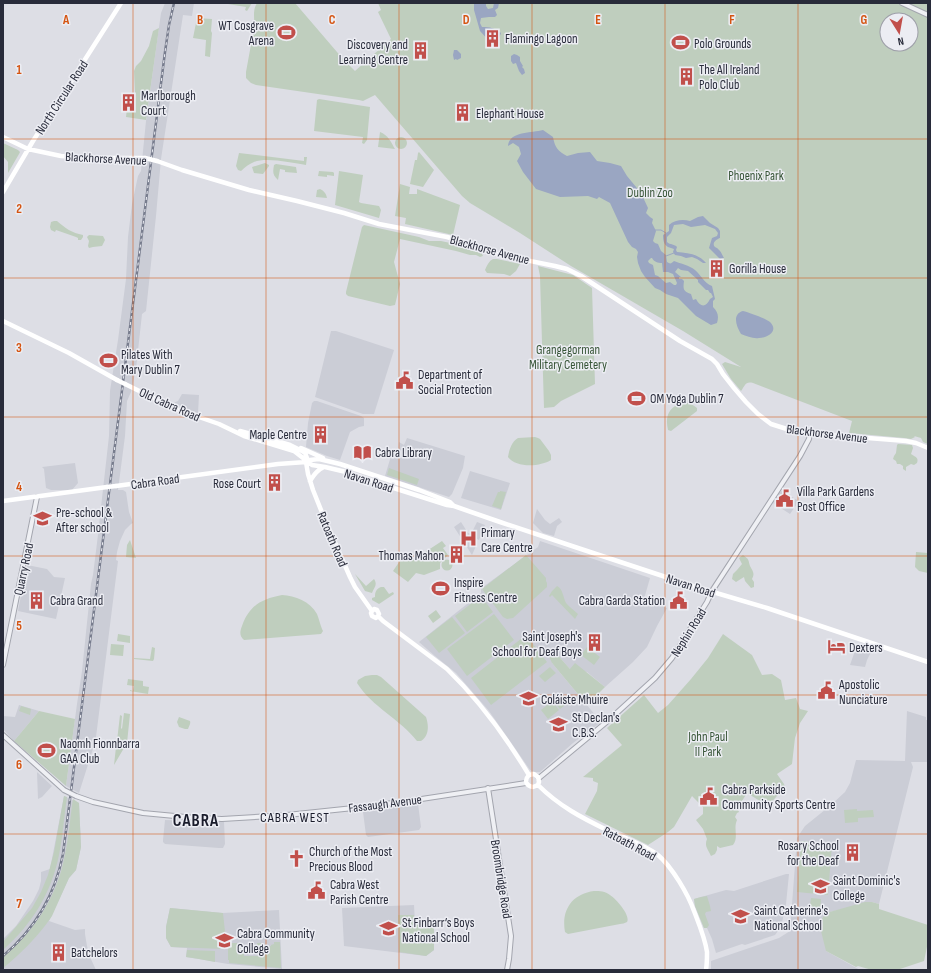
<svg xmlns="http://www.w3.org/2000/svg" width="931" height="973" viewBox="0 0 931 973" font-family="'Sofia Sans Condensed',sans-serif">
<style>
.built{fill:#cbcdd6}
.green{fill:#bfcebe;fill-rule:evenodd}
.water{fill:#9aa6c2;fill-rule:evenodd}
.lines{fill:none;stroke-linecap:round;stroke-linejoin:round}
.stream{stroke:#9aa6c2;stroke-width:1}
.tertiary-casing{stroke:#a3a5ae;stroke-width:6}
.tertiary{stroke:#eff0f4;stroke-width:4}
.secondary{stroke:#fff;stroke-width:4.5}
.rail-casing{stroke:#777c8d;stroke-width:2.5}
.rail{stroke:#ecedf3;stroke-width:1;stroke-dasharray:3;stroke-linecap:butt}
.tertiary-bridge-casing{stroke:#a3a5ae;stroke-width:6;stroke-linecap:butt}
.tertiary-bridge{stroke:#eff0f4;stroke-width:4}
.secondary-bridge{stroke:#fff;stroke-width:4.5}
.grid{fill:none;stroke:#d55411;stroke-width:1;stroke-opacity:0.55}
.labels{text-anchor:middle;stroke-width:3;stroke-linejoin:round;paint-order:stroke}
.poi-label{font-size:13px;fill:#282b3a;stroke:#ecedf3;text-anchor:start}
.street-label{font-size:13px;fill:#282b3a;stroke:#ecedf3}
.park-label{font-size:13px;fill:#365436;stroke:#ecedf3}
.neighbourhood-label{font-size:14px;letter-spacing:1px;fill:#1a1c2b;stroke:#ecedf3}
.district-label{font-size:17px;font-weight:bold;letter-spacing:1px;fill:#1a1c2b;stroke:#ecedf3}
.grid-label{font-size:13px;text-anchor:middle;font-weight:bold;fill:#d55411;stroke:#ecedf3;stroke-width:3;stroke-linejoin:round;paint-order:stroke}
</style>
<rect width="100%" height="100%" fill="#dddee5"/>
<path class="built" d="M165,3h29l-2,13 -9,-1 -22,144 -5,57 -10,95 -4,3 -6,55 -5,23 -4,9 -2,35 -7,54h5l3,2 3,20 4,11 -2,1 -6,6 -5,11 -3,11 -1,8 2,1 -22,176 -4,15 -13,41 -13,-7 11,-82 5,-33 9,-87 2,-9 4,-32 12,-107 1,-45 8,-51 8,-61 2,-42 4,-33 6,-28 3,-5 5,-50 15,-108z
M331,331h5l58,19 -20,64h-11l-48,-17z
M182,394l17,1 -1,18 -25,-10 5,-2z
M314,401h3l44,15 3,2v8l-5,1 -9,5 -10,28 -13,-4 -21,-9 2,-24 4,-20z
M407,438l58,18 -2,12 -11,26 -3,3 -64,-21 6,-20 3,-3 3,1 1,-2 1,-10 5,3z
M75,463l3,20 -6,7h-21l-5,-2 -2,-19 -2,-2z
M470,471l40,12 -9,27 -40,-12z
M782,491l17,10 -9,13 -17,-11 7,-11z
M537,509l8,11 5,4 9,-6 3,4 -5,4 -3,10 -11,-3 -10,-10z
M461,522l7,11 3,1 6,-12 8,3 -6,15 -4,-2 -2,1 3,7 -4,9 -18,-28z
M540,541l110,37 -6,21 23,9 -10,18 -10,21 -14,15 -28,25 -18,-15 -17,-3 -15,-17 -3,11 49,59 -28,21 -33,29h-6l-4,-2 -20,-29 -21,-30 -33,-38 -21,-17 -16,-14 62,-49v-4l2,-2 55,-40z
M27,565l20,4 7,8 11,1 -9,41 -38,-8z
M857,645l15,5 -5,10 -2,7 -15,-2z
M19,705l20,6 -25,30 -11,-12v-13l12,1z
M907,711l19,6v3h2v42h-17l2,5 -34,137 -7,-2 -46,11v38l34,19h-149v-9l68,-23 11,-7 7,-93 8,-12 26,-21 14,-13 5,-9 6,-23 49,1z
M37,772l15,14 -10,11 -4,2z
M64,796l15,7 2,44 -5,23 -7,8 -20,43 26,9 10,-1v5l2,12 3,11 6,13h-93v-31l13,-13 17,-25 6,-12 2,-8v-9l9,-3z
M418,804l3,23 -2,3 -51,7 -2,-2 -3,-23z
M165,820l59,2 1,22 -2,4h-4l-54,-4 -2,-2v-2z
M786,874h3l-3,30 -5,23 -6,8 -30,10 -3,-1 -26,9 -4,-14 -5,-11h-3l-9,-22 -1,-7 32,-9 8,1z
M414,905l1,18 19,-1v28l-8,6 -82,-10 -2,-38z
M170,908l52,5 57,-3 3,59 -54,-5 -29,-5 -13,-2 1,-9 -16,-1 -5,-9v-11z"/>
<path class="green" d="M228,3h24l-5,8 -2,-1 1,-3 -18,-3z
M257,3h38l48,56 12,12 36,-32 -13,-27 3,-2 -3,-7h550v441l-5,-2 -2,-4 -7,-2 1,1 -4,2 -7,-1 -55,-5 3,-12 -99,-38c-8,-2 -8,3 -12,8l-10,-12 -9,-15 3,-2 16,5 -58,-36 -112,-65 -51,-33 -50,-30 -8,-7 -87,-101 -12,6 -4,-1 -103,-15 -5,-2 -5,-5v-6l8,-44c1,-9 -2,-17 3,-25zM887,20h24v24h-24z
M197,18l15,1 -1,12 1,2 -2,24 -5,-1 1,-16 -13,-2z
M159,28l-13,92 -20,-3 1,-9 6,1 2,-16 -1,-22 2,-5 5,-5 8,-15 4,-15z
M319,99l51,8 -3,33 -3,4 -2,-1 1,-6 -49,-6 3,-31z
M380,132c8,3 11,10 15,17l-17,-2z
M395 143a6 6 0 1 1 12 0a6 6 0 1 1-12 0Z
M3,143l15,7 2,2 -1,2 -11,19v-11l-5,-6z
M419,152l15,18 -11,17 -13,-3 5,-24h2l1,-7z
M239,153l65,8v-4h3l-1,8c-14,-2 -39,-8 -52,-3 -5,2 -9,5 -13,9l-3,-1 -2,-4z
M265,163l4,2v1l-6,8 -9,-1 -2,-6z
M276,164l20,3 1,6 -12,-1v-2l-5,-1 -2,11c-6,-5 -5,-9 -4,-15z
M319,171l14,1 1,1v3l-7,-1v2l-9,-1z
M339,171l24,4 -4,27 2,1 18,3 2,4 -2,8 -44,-13z
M400,184l10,3 -1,7h8v-5l43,16 -7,30 -48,-11 1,-6 -11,-2z
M320,189c4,2 6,4 7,9l-11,-1 1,-7z
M54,221h3c8,7 15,12 26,14v2l-2,3h-3v-2l-2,-1 -20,-7 -1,2 -4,-2 -1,-3 1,-5z
M364,225l55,12 10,4h12l14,3 15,5 12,5 1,2 -3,1 -4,-2h-6l-14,-4 -56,-12 -6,23 6,22 -5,21 -5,1 -42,-10 -2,-2v-2l16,-65z
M89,235l14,1 2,4 -3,6 -9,1 -4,1 -1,-2 1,-5 -2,-4z
M493,259h4l23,5 -4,7 -6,5 -6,-2 -17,-1 -2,-3c2,-5 4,-9 8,-11z
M538,266l35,9 19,13 3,96 -34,17 -7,6 -10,1 -4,-132z
M682,403c6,-1 10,1 15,5v3l-26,20 -3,-1c-3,-13 0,-23 14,-27z
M535,437l3,1 2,1 9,12 2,4v5c-11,7 -35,8 -43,-3 1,-7 4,-16 10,-19z
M898,444l14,1 1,3 -2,6c4,3 8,3 6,9l-3,2 -3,-1 -5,3v4l-3,-2v-3l-3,-2h-3l-1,-3 -3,-2 1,-3 2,-3 1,-8z
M389,468l30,11 -2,6 -30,-10z
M500,491l6,1 -5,17 -9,-3 6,-14h2z
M130,540l6,18 -10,-1 1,-12z
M442,541l4,5 -3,2 5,7 -8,8v6l-16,6 -8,-2 -8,9 -15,-11 13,-19 7,8z
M916,552l12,1v20l-9,-2 -4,-4z
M526,555l20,23v3l1,2v4l-34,31 -6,1 -4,-2 -21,-28z
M743,555c7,5 5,5 7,11 3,6 5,7 2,13l2,3v5l-3,1 -6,-7 -1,-4 -8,5 -4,-3 1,-5 4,-4 5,-6 -3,-6z
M441.5 565a5.5 5.5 0 1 1 11 0a5.5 5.5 0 1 1-11 0Z
M355,574l11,12 8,-7c4,6 0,8 -2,14l-7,-2z
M557,586c6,3 6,11 9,17 3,4 8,7 12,11l-3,5 -23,-24 -2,2 -1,-1 3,-5z
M381,587h3l5,7 4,-2 1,2 -15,10 -7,-4v-2l3,-1c0,-5 1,-8 6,-10z
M282,595c13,1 28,6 35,19 2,5 3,10 5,15l1,2 -2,3 -77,6c-5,-4 -4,-9 -2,-14 7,-20 19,-27 40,-31z
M481,596l12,16 -26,20 -12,-16z
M436,610l5,7 -8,6 -5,-7z
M494,614l20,26 -47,36 -20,-27z
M452,617l13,16 -26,20 -13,-16z
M118,634l12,2v7l-13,-2z
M723,634l29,21 10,20 10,-1 9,6 4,20 11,-2 3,8 1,3 8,2 -8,12 -5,15 -3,26 -15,10 7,10 1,3 -17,19 -21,-13 -5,8 -6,4 3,7 -2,1 -2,4 2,3c-4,9 2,17 -4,25l-13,3 -3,-2v4l-2,4 -4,2c-3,-7 -7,-10 -4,-17l-4,-10 -7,-9 7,-6v-7l-11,-11 -18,31 -6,5 -20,13 -63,-31 12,-23 1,-8 -5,-2v-3l-10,-1 39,-32 -15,-17 37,-33 14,18 10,-8 23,-26 17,-21z
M526,635l21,27 -56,43 -20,-27z
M111,644l13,1 -1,11 -13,-1z
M152,647l3,1 -1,11 -1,2 -19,-2v-1l16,1z
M587,647l13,10 -6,8 -13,-10z
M547,652h8l15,17 5,-6 30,24 -18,18 -35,-42z
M550,667l6,6 -11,9 -6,-6z
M372,675h5l4,2 45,40c3,9 3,19 -5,24h-4c-17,-22 -45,-34 -60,-58l1,-3 7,-4z
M128,679l15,2v5l6,1 -1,7 -18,-3v-1l3,1 1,-5 -7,-1z
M566,697l5,1 -2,4 -9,7 -5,-6 5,-3z
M551,702h2l6,8 -11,9 -7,-9z
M21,706l10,3 -1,6 -11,-4z
M39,711l36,8 -9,67 -52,-45z
M124,713l6,1 -3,29 -10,-2 3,-26 2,1 -1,12 1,1z
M179,717l11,4c1,3 -1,5 -2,8h-3l-6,-2 -2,-5z
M116,747l8,1 -10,17z
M64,796l3,1c-3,19 -4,39 -8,58 -8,39 -27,69 -56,95v-8l29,-34 9,-16 7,-17 6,-23z
M73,799l6,4 2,44 -5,23 -7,8 -17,38c-11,17 -32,39 -49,52v-11c32,-26 55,-62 62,-103 4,-18 5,-36 8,-55z
M857,809v2l16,-1 1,7 -16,1v4l-13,1 -1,-13z
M801,841l31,3 -4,51 -31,-3z
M594,891c6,0 11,0 16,4 5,3 21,20 17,27 -2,1 -5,2 -7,2l-52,10 -3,-2c-4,-22 7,-38 29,-41z
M707,896l3,10 1,5 -5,1 -1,2 4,11 -2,3h-3l-9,-22 -1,-7 7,-2z
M811,898l10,1 -1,16 -11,-1z
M865,902h7l7,2v5l49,16v17l-4,19 -27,9h-25l-14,-4 -2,1 -30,-16 -7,-28 7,-10z
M170,908l53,5 3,28 -2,8 -53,-2 -5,-9v-11z
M398,915h16l1,8 19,-1v28l-8,6 -27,-4z
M274,942h6l1,26 -52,-5v-3h-1v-17h9l1,17v-16l5,-1 1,13h14l-1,-13h6v4l8,-1v-1l3,-1z
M187,950l28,1v11l-16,-3 -13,-2z"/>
<path class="water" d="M474,3h12v3l2,3 5,-1 1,-5h5l-1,5 -3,2 2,5 -2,2h-6l-8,1 -1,5 2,4c8,0 13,1 19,6l-2,5 -2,1c-2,3 -3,4 -7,3l-10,-11 -6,-21z
M454,50h3l4,4v4l-4,2 -1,-1 -2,1 -1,-5z
M514,54l3,1 3,2v4l3,5 -1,1 2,2 1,4 -3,2 -3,-4 -3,-8 -3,1 -2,-3v-5z
M543,130l10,7c2,11 5,14 14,19l11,-3 12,-1 7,9 13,2 11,3 6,10 14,17 7,15 -2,5 4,4 3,2 -1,4 4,8 -3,10 2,2 3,1 3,7 5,4 1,7c3,2 4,2 7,-1 7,3 15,4 21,9 6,5 9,13 17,16l3,13 -2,2v6c5,5 6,9 4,16l-6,2 -15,-9 -18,-18 -12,-4 -6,-4 -5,-2 -10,-11 -4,-6 -3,-8 -1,-6 1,-5 -2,-3 -4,-2 -4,-5 -18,-39 -11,-6 -2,2 -9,-3 -28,1 -24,-8 -13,-17 -6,-11 4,-7 -2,-7 -6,-4 -5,3c1,-15 24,-13 35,-16zM651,258h1c2,4 6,5 10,5l1,9h5l5,2 4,9 -1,2h-2l-4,-3 -4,1 -8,-7 -3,-1 -2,-10 -4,-2 -1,-2zM678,268l3,2 7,1 10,9v2l8,8h2l2,3h1l2,4 -3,2c-4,9 -10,8 -14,0l-3,1 -2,-6c-8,-3 -8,-5 -7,-13l-2,-2h-3v-2h2l-6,-5z
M703,216l7,7 8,5 2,3v7c-3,1 -9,5 -5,9 1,1 3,1 3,2 3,2 4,6 6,9l-4,1 -11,-11 3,-10 5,-2 1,-3 -3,-4 -10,-4 -14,2 -8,-3 -9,1 -3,8 -4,4v5c3,3 8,2 10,5l-1,3 1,2c11,1 22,2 29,11h-3l-6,-4 -5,-2 -6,1 -5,-2 -6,-1 -2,-3 1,-3c-2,-1 -4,-1 -6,-2 -4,-2 -5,-7 -5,-12l6,-4v-6c5,-5 14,-6 21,-4l8,-4z
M743,311c7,2 22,7 27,11 9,9 -2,16 -11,16 -6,1 -12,-2 -18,-4 -5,-8 -9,-20 2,-23z"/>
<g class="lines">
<path class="stream" d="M655,230h6l5,3
M666,256l8,-3"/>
<defs>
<path id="tertiary" d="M902,3l26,12
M3,665l34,-168
M3,735l61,55
M539,778l70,-58 46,-42 17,-20 35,-56 5,-11 88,-135 9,-17 1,-6
M488,788l23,148 -2,23 -2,11
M76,796l17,6 50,11 53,5 26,1 65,-4 76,-8 52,-7 111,-17"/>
</defs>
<use href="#tertiary" class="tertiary-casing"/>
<use href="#tertiary" class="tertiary"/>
<path class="secondary" d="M3,137l25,12 33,7 33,2h51
M157,161l25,9 67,20 48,11 47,12 35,11 68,13 28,8 15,7 11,3 54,11 12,3 14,7 99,65 32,18 5,5 6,10 11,14 12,14 12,12 13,10 19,6 14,3 102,8 10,2 12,5
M3,192l30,-51 88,-138
M3,321l66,32 48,27
M125,384l51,25 43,15 25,12 50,15 18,14 13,2 21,5 32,11 69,22 7,1 46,16 78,26 118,39 71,21 161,54
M240,431l30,8 20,6 12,6 3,2 2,5 -1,4 2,12 5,16 12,30 25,57 5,10 17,24 -1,2 1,3 4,2 2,-2
M301,448l22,10
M310,481c4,-6 7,-11 14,-14
M116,486l162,-22 28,-2 4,-2 9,-1 21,5 79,26 31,12 4,4
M3,501l104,-14
M372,611l2,-2 3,1 2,4 -1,2 5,5 64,48c32,31 59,68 82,106
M529,775c-5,5 -3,11 4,12l5,-2
M529,775l5,-1 4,3 1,5 -1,3
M538,785c21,21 44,33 71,46 16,7 35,14 49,24 14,12 30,39 36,56 5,13 11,27 13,41 0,6 0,12 -1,18"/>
<defs>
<path id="rail" d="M3,956c33,-28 52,-61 60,-102l102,-802 4,-27 5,-22"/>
</defs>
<use href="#rail" class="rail-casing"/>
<use href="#rail" class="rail"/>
<defs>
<path id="tertiary-bridge" d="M64,790l12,6"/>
</defs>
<use href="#tertiary-bridge" class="tertiary-bridge-casing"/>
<use href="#tertiary-bridge" class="tertiary-bridge"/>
<path class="secondary-bridge" d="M145,158l12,3
M117,380l8,4
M107,487l9,-1"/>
</g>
<path class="grid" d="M133,3v967M266,3v967M399,3v967M532,3v967M665,3v967M798,3v967M3,139h925M3,278h925M3,417h925M3,556h925M3,695h925M3,834h925"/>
<defs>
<symbol id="stadium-bare" viewBox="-9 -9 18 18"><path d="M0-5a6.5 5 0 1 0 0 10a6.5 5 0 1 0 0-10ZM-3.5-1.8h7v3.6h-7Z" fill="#c14f4b" stroke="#ecedf3" stroke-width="2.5" paint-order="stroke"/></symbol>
<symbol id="building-bare" viewBox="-9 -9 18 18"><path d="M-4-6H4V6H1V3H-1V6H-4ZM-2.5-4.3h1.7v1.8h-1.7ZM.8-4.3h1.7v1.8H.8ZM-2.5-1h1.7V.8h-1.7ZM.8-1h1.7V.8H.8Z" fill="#c14f4b" stroke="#ecedf3" stroke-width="2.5" paint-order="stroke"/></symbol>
<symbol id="civic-bare" viewBox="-9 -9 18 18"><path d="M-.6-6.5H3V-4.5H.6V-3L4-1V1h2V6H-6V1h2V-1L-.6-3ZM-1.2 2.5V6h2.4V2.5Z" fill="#c14f4b" stroke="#ecedf3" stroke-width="2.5" paint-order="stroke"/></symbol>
<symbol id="library-bare" viewBox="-9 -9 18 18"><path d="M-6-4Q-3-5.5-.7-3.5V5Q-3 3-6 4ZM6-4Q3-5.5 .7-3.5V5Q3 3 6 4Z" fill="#c14f4b" stroke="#ecedf3" stroke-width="2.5" paint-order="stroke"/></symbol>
<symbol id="school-bare" viewBox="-9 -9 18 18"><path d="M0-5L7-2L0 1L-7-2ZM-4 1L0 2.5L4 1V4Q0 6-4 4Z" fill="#c14f4b" stroke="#ecedf3" stroke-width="2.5" paint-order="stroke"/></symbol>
<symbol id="hospital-bare" viewBox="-9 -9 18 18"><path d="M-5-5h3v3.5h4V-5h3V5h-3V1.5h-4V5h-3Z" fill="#c14f4b" stroke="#ecedf3" stroke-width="2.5" paint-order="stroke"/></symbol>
<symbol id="hotel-bare" viewBox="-9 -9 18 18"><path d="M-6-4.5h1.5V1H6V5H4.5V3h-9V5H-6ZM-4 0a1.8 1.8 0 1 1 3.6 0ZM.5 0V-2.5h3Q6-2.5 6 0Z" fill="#c14f4b" stroke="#ecedf3" stroke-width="2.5" paint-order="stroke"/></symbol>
<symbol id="church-bare" viewBox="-9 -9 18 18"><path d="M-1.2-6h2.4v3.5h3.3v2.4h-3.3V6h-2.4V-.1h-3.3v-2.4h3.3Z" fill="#c14f4b" stroke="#ecedf3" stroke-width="2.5" paint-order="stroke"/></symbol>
</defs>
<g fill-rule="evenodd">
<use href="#stadium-bare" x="274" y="20" width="25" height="25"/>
<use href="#building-bare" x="480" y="26" width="25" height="25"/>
<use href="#stadium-bare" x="668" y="30" width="25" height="25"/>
<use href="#building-bare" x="408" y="38" width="25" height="25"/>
<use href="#building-bare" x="674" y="64" width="25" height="25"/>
<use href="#building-bare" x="116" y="90" width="25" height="25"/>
<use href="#building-bare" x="450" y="100" width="25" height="25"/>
<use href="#building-bare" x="704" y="256" width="25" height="25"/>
<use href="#stadium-bare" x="96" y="348" width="25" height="25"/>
<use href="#civic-bare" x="392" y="368" width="25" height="25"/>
<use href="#stadium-bare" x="624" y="386" width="25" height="25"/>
<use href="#building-bare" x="308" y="422" width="25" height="25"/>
<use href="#library-bare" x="350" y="440" width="25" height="25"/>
<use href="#building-bare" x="262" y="470" width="25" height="25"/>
<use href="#civic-bare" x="772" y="486" width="25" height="25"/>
<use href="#school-bare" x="30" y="506" width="25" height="25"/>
<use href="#hospital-bare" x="456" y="526" width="25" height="25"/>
<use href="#building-bare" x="444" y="542" width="25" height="25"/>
<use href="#stadium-bare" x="428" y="576" width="25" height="25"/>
<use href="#building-bare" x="24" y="588" width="25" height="25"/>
<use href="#civic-bare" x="666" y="588" width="25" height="25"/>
<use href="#building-bare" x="582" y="630" width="25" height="25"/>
<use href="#hotel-bare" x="824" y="634" width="25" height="25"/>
<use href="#civic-bare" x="814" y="678" width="25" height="25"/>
<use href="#school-bare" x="516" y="686" width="25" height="25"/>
<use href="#school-bare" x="546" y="712" width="25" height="25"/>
<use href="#stadium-bare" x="34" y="738" width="25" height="25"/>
<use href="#civic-bare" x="696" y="784" width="25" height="25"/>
<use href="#building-bare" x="840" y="840" width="25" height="25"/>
<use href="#church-bare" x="284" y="846" width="25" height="25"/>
<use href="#school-bare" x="808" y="874" width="25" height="25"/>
<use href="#civic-bare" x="304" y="878" width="25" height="25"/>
<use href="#school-bare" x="728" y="904" width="25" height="25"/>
<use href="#school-bare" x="376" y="916" width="25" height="25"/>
<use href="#school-bare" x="212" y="928" width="25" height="25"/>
<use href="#building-bare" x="46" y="940" width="25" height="25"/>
</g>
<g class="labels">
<g class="poi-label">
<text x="274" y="30" text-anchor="end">WT Cosgrave<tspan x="274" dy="15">Arena</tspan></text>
<text x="505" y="43">Flamingo Lagoon</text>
<text x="694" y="48">Polo Grounds</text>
<text x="408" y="49" text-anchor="end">Discovery and<tspan x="408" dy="15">Learning Centre</tspan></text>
<text x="699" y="74">The All Ireland<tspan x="699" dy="15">Polo Club</tspan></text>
<text x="141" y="100">Marlborough<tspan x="141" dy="15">Court</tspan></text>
<text x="476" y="118">Elephant House</text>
<text x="729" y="273">Gorilla House</text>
<text x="121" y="359">Pilates With<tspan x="121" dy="15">Mary Dublin 7</tspan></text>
<text x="418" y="379">Department of<tspan x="418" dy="15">Social Protection</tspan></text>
<text x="650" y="403">OM Yoga Dublin 7</text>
<text x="307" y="439" text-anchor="end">Maple Centre</text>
<text x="375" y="457">Cabra Library</text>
<text x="261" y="488" text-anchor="end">Rose Court</text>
<text x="797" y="496">Villa Park Gardens<tspan x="797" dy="15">Post Office</tspan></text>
<text x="56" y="517">Pre-school &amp;<tspan x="56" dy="15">After school</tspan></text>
<text x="481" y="537">Primary<tspan x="481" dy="15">Care Centre</tspan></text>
<text x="444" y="560" text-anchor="end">Thomas Mahon</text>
<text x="454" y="587">Inspire<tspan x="454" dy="15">Fitness Centre</tspan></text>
<text x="50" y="605">Cabra Grand</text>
<text x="665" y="605" text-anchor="end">Cabra Garda Station</text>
<text x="582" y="641" text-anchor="end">Saint Joseph's<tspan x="582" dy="15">School for Deaf Boys</tspan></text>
<text x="849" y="652">Dexters</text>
<text x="839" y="689">Apostolic<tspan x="839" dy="15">Nunciature</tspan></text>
<text x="541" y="704">Coláiste Mhuire</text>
<text x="572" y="722">St Declan's<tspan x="572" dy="15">C.B.S.</tspan></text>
<text x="60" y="748">Naomh Fionnbarra<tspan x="60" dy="15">GAA Club</tspan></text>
<text x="722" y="794">Cabra Parkside<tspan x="722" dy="15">Community Sports Centre</tspan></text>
<text x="839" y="850" text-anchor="end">Rosary School<tspan x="839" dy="15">for the Deaf</tspan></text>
<text x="309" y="856">Church of the Most<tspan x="309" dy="15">Precious Blood</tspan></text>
<text x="833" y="885">Saint Dominic's<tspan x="833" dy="15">College</tspan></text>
<text x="330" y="889">Cabra West<tspan x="330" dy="15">Parish Centre</tspan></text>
<text x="754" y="915">Saint Catherine's<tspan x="754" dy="15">National School</tspan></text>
<text x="402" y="927">St Finbarr’s Boys<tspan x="402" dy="15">National School</tspan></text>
<text x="237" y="938">Cabra Community<tspan x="237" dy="15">College</tspan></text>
<text x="71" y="957">Batchelors</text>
</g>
<g class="street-label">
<text transform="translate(61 97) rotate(-57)" y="5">North Circular Road</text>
<text transform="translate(106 158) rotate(3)" y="5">Blackhorse Avenue</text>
<text transform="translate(490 249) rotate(15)" y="5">Blackhorse Avenue</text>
<text transform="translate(170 404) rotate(24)" y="5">Old Cabra Road</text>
<text transform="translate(827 433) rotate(7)" y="5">Blackhorse Avenue</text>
<text transform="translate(369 480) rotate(18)" y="5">Navan Road</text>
<text transform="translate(155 481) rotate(-8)" y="5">Cabra Road</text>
<text transform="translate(333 539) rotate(67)" y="5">Ratoath Road</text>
<text transform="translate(23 569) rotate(-78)" y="5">Quarry Road</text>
<text transform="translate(691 585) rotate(18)" y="5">Navan Road</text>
<text transform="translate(688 632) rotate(-58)" y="5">Nephin Road</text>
<text transform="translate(385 803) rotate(-7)" y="5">Fassaugh Avenue</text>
<text transform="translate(630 843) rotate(28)" y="5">Ratoath Road</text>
<text transform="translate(502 879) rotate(81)" y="5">Broombridge Road</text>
</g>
<g class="park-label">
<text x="756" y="180">Phoenix Park</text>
<text x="650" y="197">Dublin Zoo</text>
<text x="568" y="354">Grangegorman<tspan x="568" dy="15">Military Cemetery</tspan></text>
<text x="708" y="741">John Paul<tspan x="708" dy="15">II Park</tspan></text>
</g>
<g class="neighbourhood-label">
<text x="295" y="822">CABRA WEST</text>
</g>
<g class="district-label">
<text x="196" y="826">CABRA</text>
</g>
</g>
<g class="grid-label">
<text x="66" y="24">A</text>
<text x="200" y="24">B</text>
<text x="332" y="24">C</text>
<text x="466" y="24">D</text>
<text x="598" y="24">E</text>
<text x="732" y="24">F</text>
<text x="864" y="24">G</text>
<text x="19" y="74">1</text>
<text x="19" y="213">2</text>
<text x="19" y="352">3</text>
<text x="19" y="491">4</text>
<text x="19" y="630">5</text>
<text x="19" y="769">6</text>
<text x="19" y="908">7</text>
</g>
<rect width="931" height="973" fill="none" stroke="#282b3a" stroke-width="8"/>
<g transform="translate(899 32) rotate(169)"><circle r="19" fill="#ecedf3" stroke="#9e9fa9"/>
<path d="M0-3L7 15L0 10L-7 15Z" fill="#c14f4b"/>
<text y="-6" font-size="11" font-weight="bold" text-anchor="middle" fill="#282b3a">N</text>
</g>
</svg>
